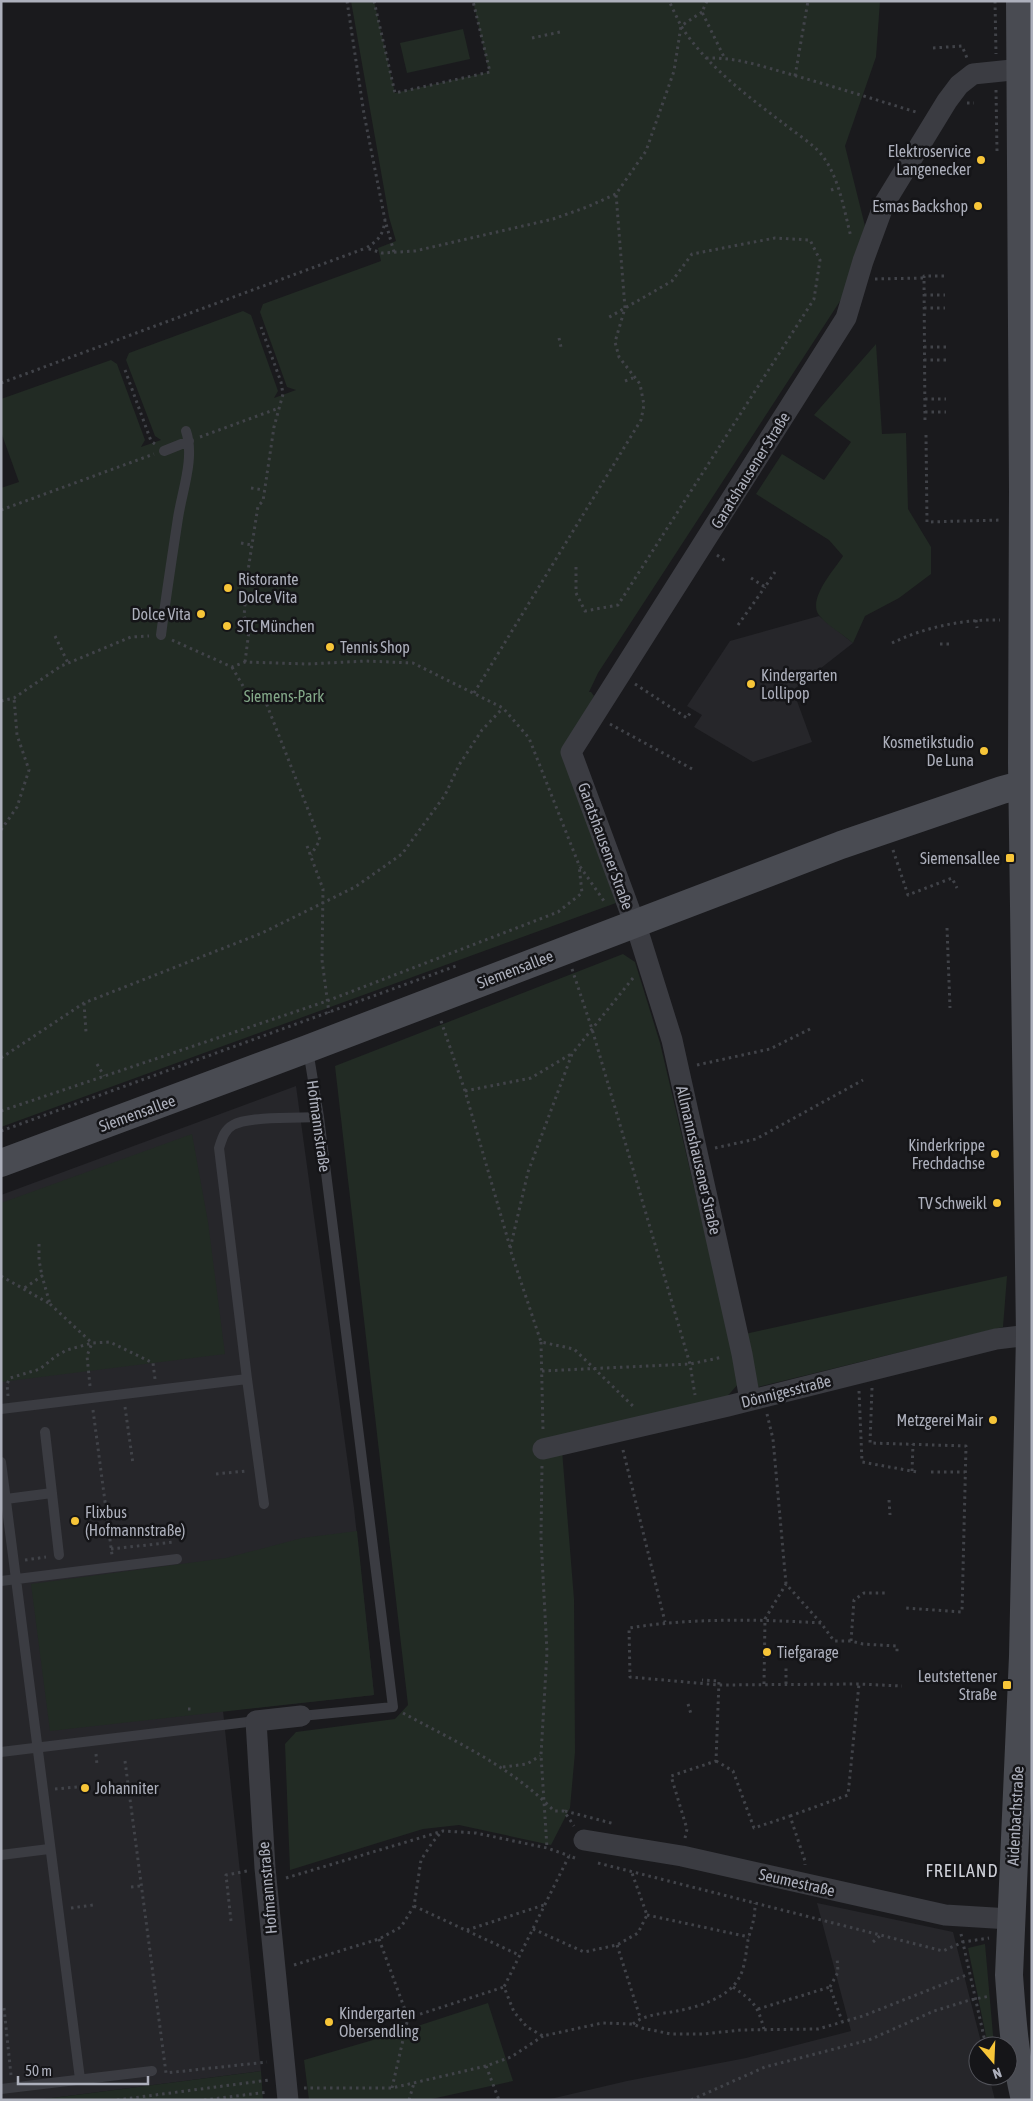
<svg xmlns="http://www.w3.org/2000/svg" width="1033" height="2101" viewBox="0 0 1033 2101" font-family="'Asap Condensed',sans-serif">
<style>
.built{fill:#26262a}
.green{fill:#222b24}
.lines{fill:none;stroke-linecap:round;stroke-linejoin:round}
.path{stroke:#414349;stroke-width:3;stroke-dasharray:2.5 4;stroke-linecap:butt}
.lane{stroke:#3b3c42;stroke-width:10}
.street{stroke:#3b3c42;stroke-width:21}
.secondary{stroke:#494b52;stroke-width:28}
.poi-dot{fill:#f7c538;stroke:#151518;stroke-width:2}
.labels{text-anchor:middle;stroke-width:5;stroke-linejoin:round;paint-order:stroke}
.poi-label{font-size:16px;fill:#adb0bc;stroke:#151518;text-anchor:end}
.street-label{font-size:16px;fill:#adb0bc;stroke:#151518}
.park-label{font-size:16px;fill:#83a888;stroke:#151518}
.neighbourhood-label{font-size:18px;letter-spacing:1px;fill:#ced0d8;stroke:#151518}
</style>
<rect width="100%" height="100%" fill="#1a1a1d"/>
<path class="built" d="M819,616l34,27 -60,47 19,52 -59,20 -59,-35 8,-12 -15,-9 43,-65z
M296,1086l58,422 20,187 -151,16 38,360 -224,29h-36v-905z
M817,1903l136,29 29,114h-4v30h11l6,24h-449l81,-19 119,-23 105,-27z"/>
<path class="green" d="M351,1h23l21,92 94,-21 -16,-71h407l-4,56 -31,89 20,80 -21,69 -246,378 -9,19h2l3,4 -30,60 52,147 -615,224v-639l18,-6 -18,-50v-33l110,-39 6,4 28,76 -4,7 20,-7 -6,-4 -29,-76 3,-7 114,-42 8,4 27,76 -4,7 22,-8 -9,-3 -27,-75 3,-8 118,-43 -3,-13 18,-7 -7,-24z
M463,29l7,30 -63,14 -7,-30z
M876,344l6,90 24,-1 2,76 23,38v27l-32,24 -34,18 -12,27c-10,-9 -26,-17 -34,-28 -12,-16 16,-46 24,-59l-14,-16 -73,-46 26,-40 42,26 27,-38 -37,-27z
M623,954l12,8 25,81 80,339 -17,19 -162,37 13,161 1,153 -5,56 -19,37 -92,-20 -36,4 -133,41 -5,-126 11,-12 99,-13 13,-14 -73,-639z
M192,1134l16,88 17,132 -224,28v-179z
M1007,1276l-4,51 -245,60 -13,-53z
M357,1531l17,164 -324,36 -19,-147 195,-26 76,-20z
M985,1944l9,102h-6l-20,-98z
M488,2003l25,78 -86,19h-118l-5,-40 83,-24z
M261,2071l2,29h-226z"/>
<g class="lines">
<path class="path" d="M347,1l17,113 21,106
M374,1l21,92 95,-21 -17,-71
M707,1l-5,11 22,45
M995,1l1,53
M702,12l-21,14c25,39 65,69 102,97 11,9 30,21 38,31 18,22 23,56 30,83
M532,38l28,-6
M933,48l29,-2 5,12
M706,58c31,-1 58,9 87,17 42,12 84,25 126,38
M795,76l13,-75
M996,90l1,61
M967,103h7
M831,190l6,-2
M394,252l-9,-32c-2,15 -6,20 -19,28l16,5 33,-2 138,-32 34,-12 29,-13 30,-43 28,-80 7,-45 -12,-25
M924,278v-2h21
M875,279l49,-1 1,146
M924,295h21
M924,308h21
M559,338l2,9
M924,347h22
M924,360h22
M125,370l26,71 4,3
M625,381l8,-3
M1,383l365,-135
M925,399h21
M925,412h21
M926,435l1,87 74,-2
M200,437l79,-29
M251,488l13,2
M1,510l153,-56
M241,543l11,2
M717,555l10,7
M576,567v26l9,18 33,-6 196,-306 6,-39 -10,-20 -35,-2 -83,16 -20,27 -66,38
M751,578l14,9 10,-15
M133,608l18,4
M976,620l1,8
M738,625l27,-38
M55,636l13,27
M172,640l60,27 13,-5 63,2 58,-3 47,2 90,45 26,30 50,127 25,36
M892,643c33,-16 72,-24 108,-23
M940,644h12
M245,662l5,-39 -6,-6 3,-40 11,-71 5,-5 11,-74 9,-33 -2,-12 -20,-55
M232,667l15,26 4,12
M635,684l52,34 5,-8
M247,693l16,2 57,145 -9,15
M474,693l167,-273 3,-15 -4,-21 -21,-27 -4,-15 10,-34 -9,-114
M1,701l13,-3 47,-32 70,-29 18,-1
M610,724l84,46
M1,830l16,-23 12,-37 -12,-35 -3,-37
M307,846l16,43 -1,71 7,53
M893,850l15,45 44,-17 5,10
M947,928l3,80
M572,969l20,60 98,335 5,31
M633,978l-61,76 -44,118 -18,77 31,93 33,7 61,59
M84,1003l2,29
M441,1021l24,70 45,156
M1,1058l83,-55 178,-70 93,-46 47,-33 43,-59 14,-30 23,-35 21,-22
M97,1064l7,12
M697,1065l73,-16 42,-21
M465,1091l66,-13 40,-24
M1,1111l326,-110 231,-89 24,-19 -3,-28
M1,1131l455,-165
M715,1148l41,-9 107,-59
M39,1244v16l3,16
M1,1276l49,28 -8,-28 -19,13
M50,1304l42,39
M541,1342l2,88
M542,1371l148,-7 33,-7
M90,1386l-3,-30 5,-13
M872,1388l-2,55 96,3 -4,166 -56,-4
M859,1391l3,71 55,10
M8,1396l-1,-12 3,-6 30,-9 16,-13 11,-6 25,-7 18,-1 43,21 2,16
M125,1407l8,57
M93,1410l19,145
M767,1414l6,25 13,145 35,39 13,18h17l12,3 34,2v7
M623,1450l42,172
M542,1466l-1,72 6,114 -6,103 6,93
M912,1471l1,-27
M931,1472h34
M216,1474l30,-3
M889,1500l1,15
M111,1549l63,-7
M25,1560l21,-3
M821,1623c-64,-4 -129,-5 -192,5l1,49 89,8 140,-1 43,2
M851,1641l3,-41 10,-7h21
M764,1684l1,-65 21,-35
M786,1684v-18
M688,1704l3,10
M188,1709h5
M403,1713c53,29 109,54 151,98h10l10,15
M96,1754l1,11
M125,1761l41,312 101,-11
M716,1761l17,10 21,57 36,-12 15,45v4
M503,1767l24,-3 13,-8
M55,1789l22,-2
M565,1811l50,13
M790,1816l58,-21 11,-111
M685,1838l2,-9 -16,-53 45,-15 3,-80 -17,-1
M575,1858l-6,-2 -65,131 10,25 13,15 16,9 59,-13 31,1 9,4 29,6h32l38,-4 77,-1 45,-13 106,-42
M598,1863l345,88 20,-9 26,-4
M286,1878l157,-47 33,2 71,15 23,8
M131,1887l10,-1
M414,1906l105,49
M71,1908l22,-3
M647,1915l102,22
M231,1921l-5,-46 21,-4
M533,1929l51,23 33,-7 21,-12 9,-18 -15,-42
M467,1930l77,-25
M961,1934l25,112
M379,1939l29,79
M873,1942l8,-7
M617,1945l23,72
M294,1965l85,-26 22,-12 13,-21 7,-46 11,-17 10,-12
M733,1987c21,15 24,17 31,42
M830,1987l8,-15 -1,-15
M4,2008l7,67
M758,2009l72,-22 12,34
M633,2024c12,-10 29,-10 44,-13 21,-4 51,-13 62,-33 6,-10 7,-26 9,-38 4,-16 7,-19 7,-37
M486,2066l13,34
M304,2088h88l94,-22 25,-9 32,-21
M392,2088l16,-70 96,-31
M117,2100l152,-20
M204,2100l64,-8
M409,2100l5,-17
M691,2100l74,-33 104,-27 65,-29 36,-11 20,-4"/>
<path class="lane" d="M164,451l25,-10
M161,635c5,-39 11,-78 17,-117 4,-27 17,-60 8,-87
M1,1409l246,-30
M45,1432l14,123
M1,1462l79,617
M6,1499l46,-6
M264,1504l-17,-125 -28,-231c3,-9 5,-18 14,-23 16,-9 66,-7 86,-8
M1,1581l176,-22
M301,1716l92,-9 -74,-590 -11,-67
M1,1752l255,-31
M1,1855l48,-6
M1,2089l151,-18"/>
<path class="street" d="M750,1400l-8,-46 -70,-314 -32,-102 -69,-186 275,-434 17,-57 21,-57 63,-103 12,-16 14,-11 59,-6
M543,1449l185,-43 268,-67 34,-4
M584,1840l98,16 263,59 65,4
M288,2100l-23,-232 -9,-147 45,-5"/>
<path class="secondary" d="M1020,1l3,489 -1,273 8,572 -7,321 -14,319c3,42 6,84 16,125
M1,1163l306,-114 534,-204 161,-55 30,-8"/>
</g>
<g class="poi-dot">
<circle cx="981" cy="160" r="5"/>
<circle cx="978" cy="206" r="5"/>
<circle cx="228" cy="588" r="5"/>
<circle cx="201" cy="614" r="5"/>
<circle cx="227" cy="626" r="5"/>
<circle cx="330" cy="647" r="5"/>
<circle cx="751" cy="684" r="5"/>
<circle cx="984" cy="751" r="5"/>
<rect x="1005" y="853" width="10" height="10" rx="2.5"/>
<circle cx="995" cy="1154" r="5"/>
<circle cx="997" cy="1203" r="5"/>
<circle cx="993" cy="1420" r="5"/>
<circle cx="75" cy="1521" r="5"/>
<circle cx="767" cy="1652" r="5"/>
<rect x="1002" y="1680" width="10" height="10" rx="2.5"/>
<circle cx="85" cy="1788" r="5"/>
<circle cx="329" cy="2022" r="5"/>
</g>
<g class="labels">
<g class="poi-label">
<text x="971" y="157">Elektroservice<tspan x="971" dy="18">Langenecker</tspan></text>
<text x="968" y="212">Esmas Backshop</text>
<text x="238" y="585" text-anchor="start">Ristorante<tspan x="238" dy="18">Dolce Vita</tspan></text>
<text x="191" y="620">Dolce Vita</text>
<text x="237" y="632" text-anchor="start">STC München</text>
<text x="340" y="653" text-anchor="start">Tennis Shop</text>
<text x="761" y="681" text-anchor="start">Kindergarten<tspan x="761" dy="18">Lollipop</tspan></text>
<text x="974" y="748">Kosmetikstudio<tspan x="974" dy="18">De Luna</tspan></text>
<text x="1000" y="864">Siemensallee</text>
<text x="985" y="1151">Kinderkrippe<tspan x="985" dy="18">Frechdachse</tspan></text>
<text x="987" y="1209">TV Schweikl</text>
<text x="983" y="1426">Metzgerei Mair</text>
<text x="85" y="1518" text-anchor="start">Flixbus<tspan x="85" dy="18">(Hofmannstraße)</tspan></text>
<text x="777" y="1658" text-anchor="start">Tiefgarage</text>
<text x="997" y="1682">Leutstettener<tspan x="997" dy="18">Straße</tspan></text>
<text x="95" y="1794" text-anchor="start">Johanniter</text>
<text x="339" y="2019" text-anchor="start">Kindergarten<tspan x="339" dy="18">Obersendling</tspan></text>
</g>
<g class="street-label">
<text transform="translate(750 470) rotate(-58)" y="6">Garatshausener Straße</text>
<text transform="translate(606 846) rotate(70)" y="6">Garatshausener Straße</text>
<text transform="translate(515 969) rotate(-21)" y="6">Siemensallee</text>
<text transform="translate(137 1113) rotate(-20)" y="6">Siemensallee</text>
<text transform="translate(319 1126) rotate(82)" y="6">Hofmannstraße</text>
<text transform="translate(699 1160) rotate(77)" y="6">Allmannshausener Straße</text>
<text transform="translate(786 1391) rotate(-14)" y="6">Dönnigesstraße</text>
<text transform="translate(1015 1816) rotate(-87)" y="6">Aidenbachstraße</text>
<text transform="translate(797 1882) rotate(13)" y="6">Seumestraße</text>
<text transform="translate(267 1888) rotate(-95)" y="6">Hofmannstraße</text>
</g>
<g class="park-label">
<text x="284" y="702">Siemens-Park</text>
</g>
<g class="neighbourhood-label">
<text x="962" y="1877">FREILAND</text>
</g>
</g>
<rect width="1033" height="2101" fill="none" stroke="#adb0bc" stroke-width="5"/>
<g transform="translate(993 2061) rotate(161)"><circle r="24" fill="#151518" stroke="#52535a"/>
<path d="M0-4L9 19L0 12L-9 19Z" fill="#f7c538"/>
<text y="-8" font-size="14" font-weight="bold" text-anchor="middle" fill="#adb0bc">N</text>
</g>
<path d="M18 2076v8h130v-8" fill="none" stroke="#adb0bc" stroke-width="2.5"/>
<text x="25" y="2076" font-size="15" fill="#adb0bc" stroke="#151518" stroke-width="4" paint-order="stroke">50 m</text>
</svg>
